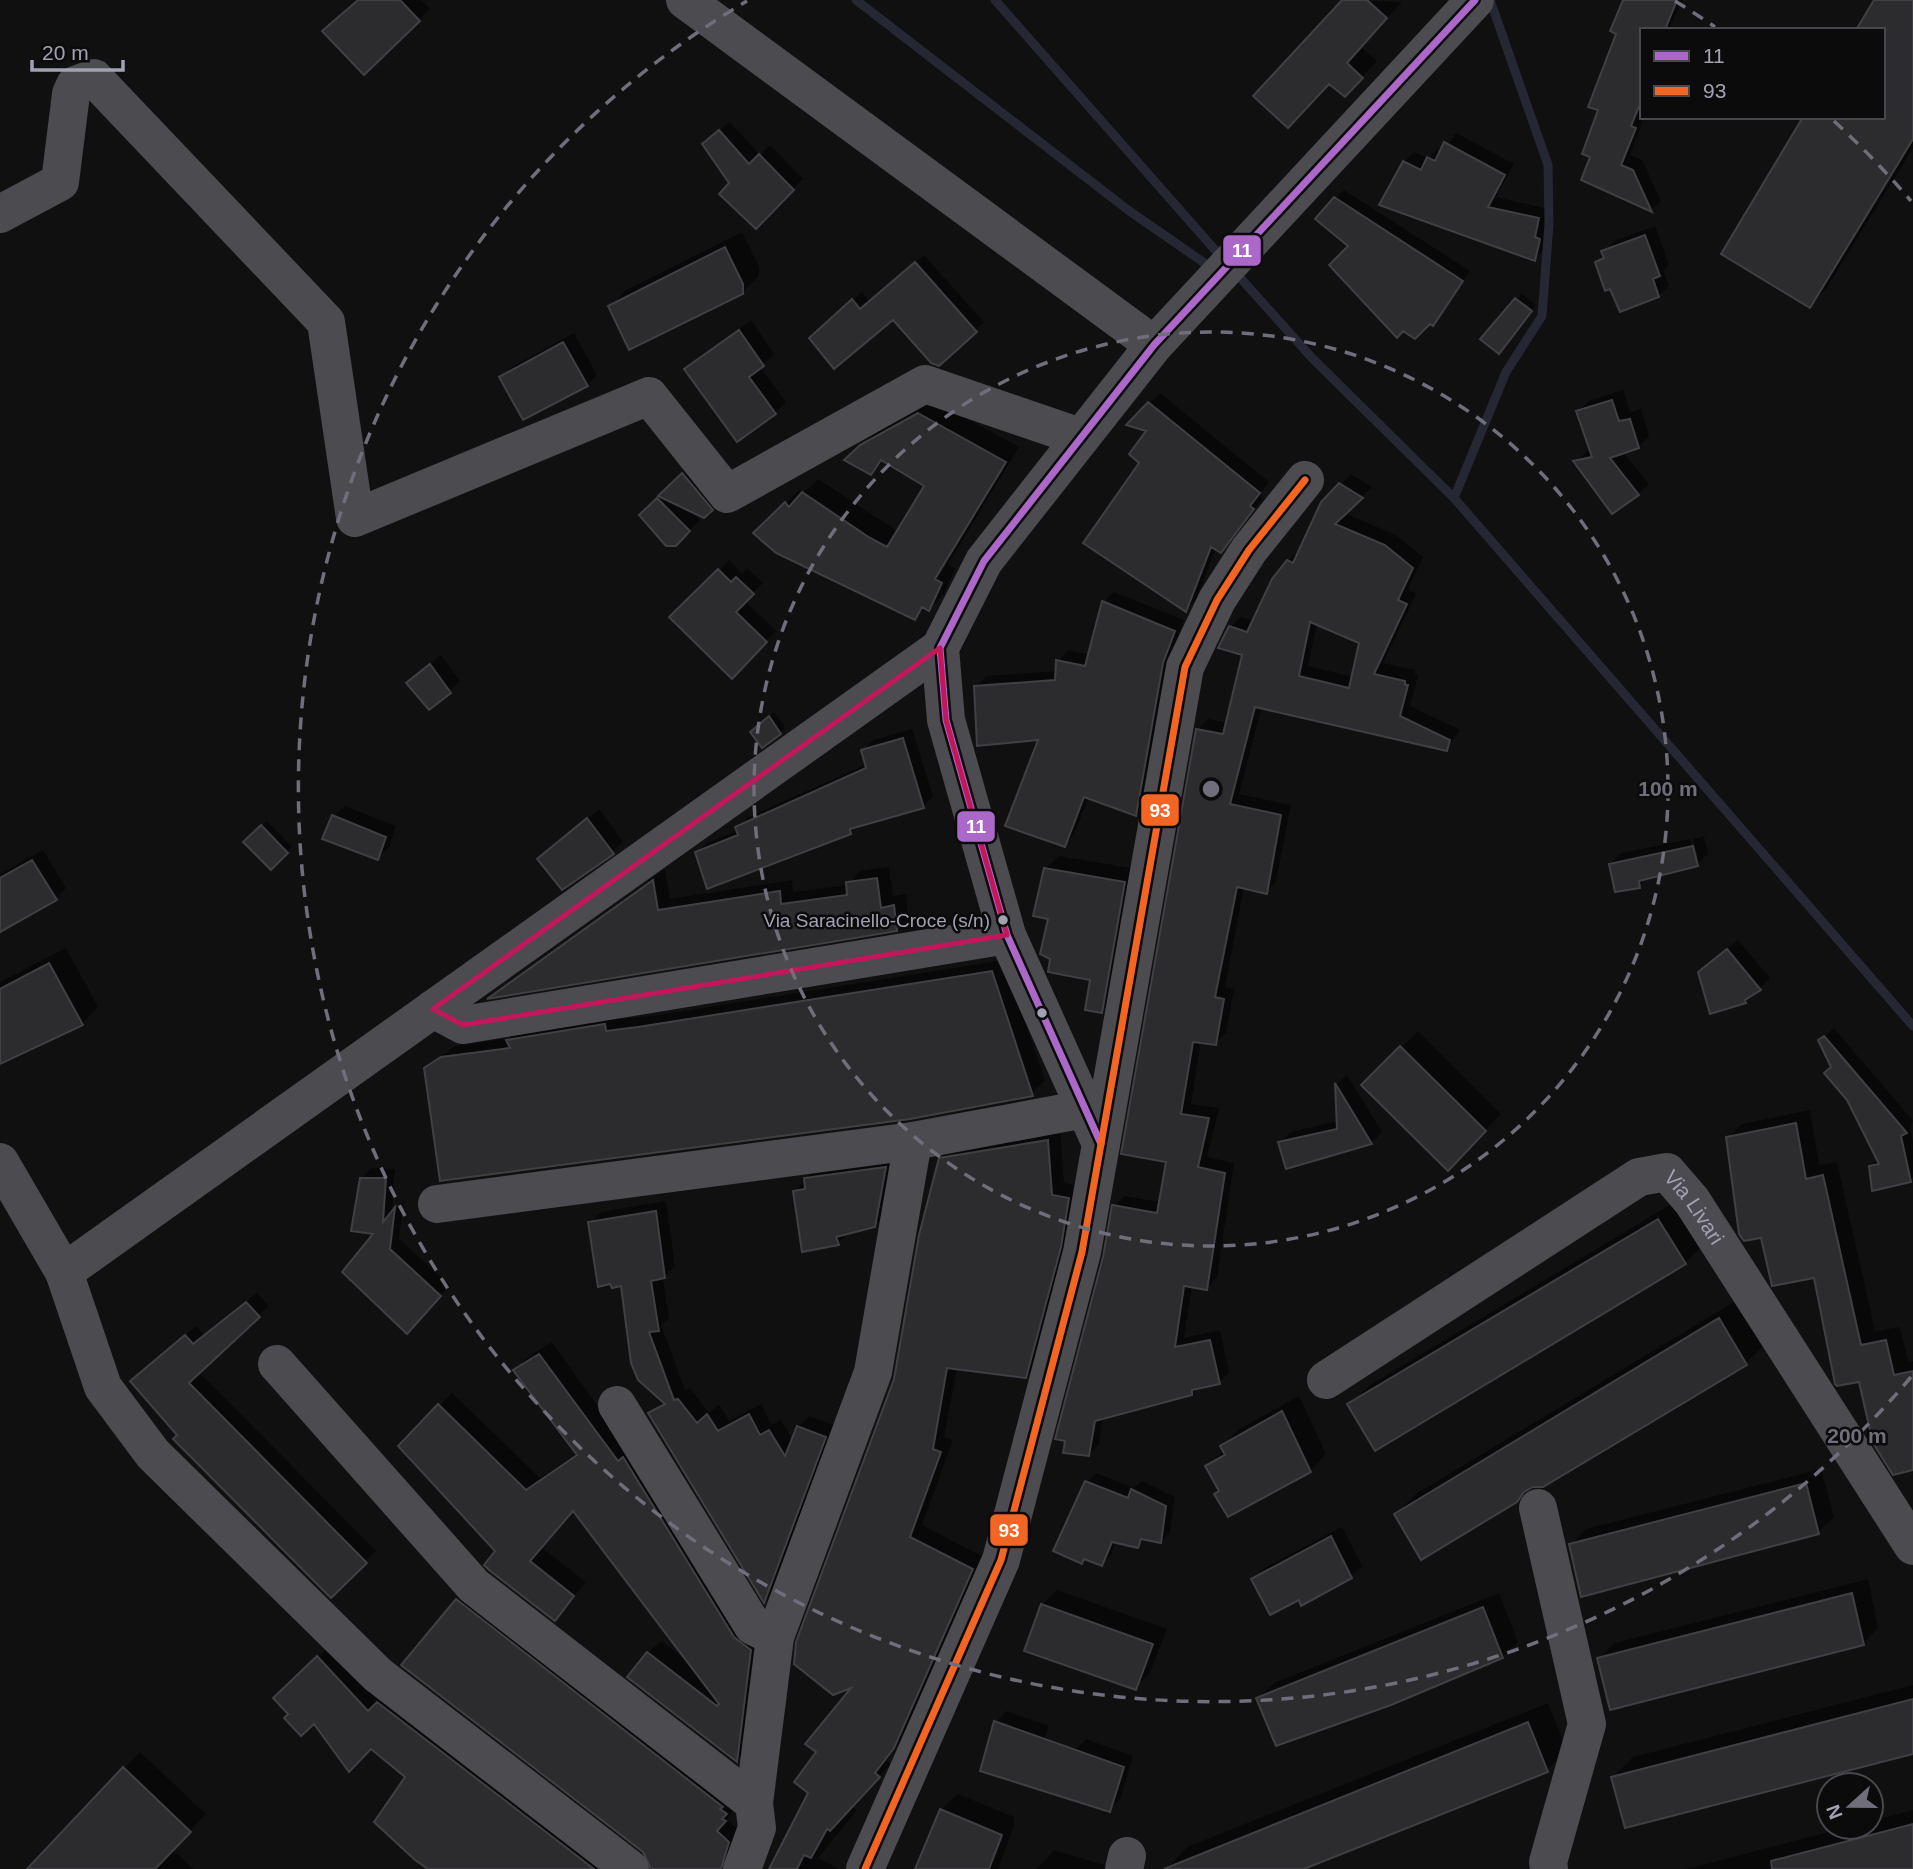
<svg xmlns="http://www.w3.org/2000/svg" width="1913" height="1869" viewBox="0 0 1913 1869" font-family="Helvetica,sans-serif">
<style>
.shadow{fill:#0007;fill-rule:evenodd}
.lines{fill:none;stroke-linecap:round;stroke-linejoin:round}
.stream{stroke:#252732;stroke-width:9}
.building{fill:#2c2c2f;stroke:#404044;stroke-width:2;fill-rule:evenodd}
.minor{stroke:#4b4b50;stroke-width:38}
.bus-1-casing{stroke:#0b0b0c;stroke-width:12}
.bus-2-casing{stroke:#0b0b0c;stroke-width:12}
.bus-1{stroke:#ac68c9;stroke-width:7}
.bus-2{stroke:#f26522;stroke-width:7}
.marked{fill:none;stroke:#c2185b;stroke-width:5;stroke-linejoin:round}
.ring{fill:none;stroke:#6f6e7a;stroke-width:3.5;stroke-dasharray:12 9}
.bus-dot{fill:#a2a1b2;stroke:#0b0b0c;stroke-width:2.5}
.labels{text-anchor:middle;stroke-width:5;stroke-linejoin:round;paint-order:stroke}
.bus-label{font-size:19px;fill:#a2a1b2;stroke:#0b0b0c;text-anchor:end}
.street-label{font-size:21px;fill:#a2a1b2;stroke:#0b0b0c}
.centre{fill:#6f6e7a;stroke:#0b0b0c;stroke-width:3.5}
.ring-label{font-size:21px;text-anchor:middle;font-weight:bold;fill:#6f6e7a;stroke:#0b0b0c;stroke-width:5;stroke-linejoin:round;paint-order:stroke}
.line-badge{stroke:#0b0b0c;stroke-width:2.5}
.badge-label{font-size:19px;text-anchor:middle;font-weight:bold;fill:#fff}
</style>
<rect width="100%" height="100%" fill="#101011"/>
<path class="shadow" d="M361,0h60l9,9 -65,64 -41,-42 30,-30 3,3z
M1344,0l58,2 -41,45 16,14 -33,34z
M1625,0h57l-13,30h-27l-2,86 4,2 -14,37 12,5 19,41 -10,9 -67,-31 8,-22z
M1877,0h36v148l-87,141 -17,17 74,-189v-87z
M730,122l30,33 10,-10 33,34 -47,47 -24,-43 -18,-49z
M1456,133l58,31 -18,33 53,12 -4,17 4,3 -4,19 -11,11 -130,-97 10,-10 14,6 11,-10 4,2z
M1344,190l126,81 -37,53 -116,-106z
M1655,226l14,39 -6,5 6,16 -11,10 -61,-34 17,-21z
M742,232l17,35v9l-17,16 -132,15 16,-17z
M924,255l60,67 -9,9 -82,-14 -73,13 42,-38 8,10z
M1522,294l14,11 -32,42 -21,-8z
M751,320l23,34 -14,13 26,35 -11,11 -89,-43z
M574,333l23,42 -10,10 -85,-8 10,-10z
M1623,390l7,22 11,-3 8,27 -11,11 -15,5 26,32 -11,10 -63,-33 16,-12 -13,-38 11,-10z
M1160,393l109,89 -10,13 4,3 -32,43 -10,10 -5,-3 -20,51 -10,11 -44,-147 6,-32 -19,-7z
M933,400l86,47 -71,117 7,5 -12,26 -14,14 -3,-2 -11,10 -159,-84 44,-44 3,4 15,-14 81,53 28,-47 -43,-25 -13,13 -11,-27 16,-14z
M694,464l28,34 -18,18 -13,-5 9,9 -25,24 -34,-29z
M1351,474l21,13 -28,26 52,22 27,22 -15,32 8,5 -33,69 32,7 -1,5h4l-8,31 50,24 -14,19 -184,-43 -23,88 52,11 -15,76 -10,11 -22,-5 -19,100 9,2 -8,44 -11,10 -14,-2 -10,63 28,4 -12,49 27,6 -17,114 -10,11 -15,-2 -8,52 36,-8 9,42 -10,11 -21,4 -6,7 -89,23 -4,27 -10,10 16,-196 9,-52 10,-10 37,6 7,-42 30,-430 10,-11 19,4 17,-69 -14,-27 11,-10 13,4 34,-60 12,-10 22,-48zM1317,623l44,19 -8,35 -45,-11z
M729,560l13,14 5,-6 16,15 -18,18 31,30 -44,45 -60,-59z
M1114,592l70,28 -11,31 -27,153 -10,10 -47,-17 -15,37 -10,11 -24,-107 -64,-52 11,-10 70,-5 1,-10 10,-11 22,5 14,-53z
M441,655l19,26 -11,10 -41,-8z
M774,712l11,16 -22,17 -6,-18z
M912,729l21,67 -9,10 -67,19 -7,7 -153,21 10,-10 31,-13 9,-12 120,-54 -4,-14 10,-10z
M345,806l51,20 -7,21 -11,11 -44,-42z
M599,809l24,33 -11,10 -62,-4z
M267,821l25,26 -21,21 -26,-26z
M1704,836l4,18 -11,10 -48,12 -10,10 -29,-22 11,-11 69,-14 5,20h3l-5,-20z
M43,850l23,38 -10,10 -56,32v-56z
M1059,856l78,13 -22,128 -14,14 -9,-32 -42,-62 -5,-48z
M889,867l4,29 13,-2 2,23 -12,12 -404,67 173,-127 5,30 122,-19 1,12 55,-7 12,-14z
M1738,940l32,38 -24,23 -35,11 -11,-40z
M66,948l32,59 -16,17 -82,38v-80z
M1004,960l41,120 -12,12 -124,26 -483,-50 29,-22 55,-8 10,-10 97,-16 1,7 34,-3z
M1834,1028l79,93 -3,7 3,15v34l-3,3 -39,-14 8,-7 -59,-118z
M1418,1031l83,83 -53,54 -84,-83z
M1347,1075l35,57 -11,11 -91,-1 11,-10 47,-11 -1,-37z
M1810,1110l9,55 18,-3 38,169 25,-4 8,35 5,-1v107l-53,-88 -45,-104 -53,-40 -34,-98 14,-14z
M1060,1128l4,55 17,3 -43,178 -12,12 -69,-8 -13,69 9,3 -31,85 62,32 -78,177 -20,26 5,4 -39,42 5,4 -39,48 21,11h-68l39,-76 9,-41 37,-68 39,-304 45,-221 13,-12z
M895,1158l-10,57 -11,11 -26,7 -10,10 -43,-52 21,-23z
M371,1168l24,1 -3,45 12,-13 -5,38 51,46 -34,36 -40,-89 -15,-53z
M1678,1200l27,43 -20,20 -335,142 20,-20z
M666,1201l9,65 -12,12 6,40 -8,7 24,65 5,-2 19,25 10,-9 10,17 32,-17 10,21 10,-5 12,20 5,-13 11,-11 27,10 -61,163 -10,11 -115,-187 14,-12 -41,-117 -33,-61 11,-11z
M257,1293l12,13 -70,66 177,179 -45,45 -152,-161 -36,-64 53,-45 8,9z
M1739,1299l27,44 -20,20 -214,122 -16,16 -120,13 20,-20z
M552,1342l211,295 -14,111 -12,12 -89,-107 13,-12 27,20 -114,-152 -33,38 45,35 -31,37 -155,-173 52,-53 88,85 37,-25 -62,-83 13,-13z
M1299,1396l27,58 -16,17 -90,19 -13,-24 17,-16 -2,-3 16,-17z
M1821,1469l13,48 -15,15 -248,13 15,-16z
M1096,1473l38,15 8,-7 33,16 -5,35 -10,10 -15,-4 -8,8 -21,-5 -5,14 -10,9 -15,-6 -4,4 4,-80z
M1342,1527l20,39 -11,10 -51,22 -47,-19 11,-11z
M1868,1579l10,49 -15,16 -264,14 15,-15z
M468,1589l267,220 -8,10 12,11 -7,39h-79l-8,-19 -241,-185z
M1057,1590l110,39 -17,44 -15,15 -93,-83z
M1499,1593l19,49 -16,15 -244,41 16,-15z
M329,1647l51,54 9,-9 230,177h-189l-22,-92 -37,-30 -80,-33 -15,-16z
M1913,1685v67l-300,25 20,-20z
M1548,1703l19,47 -20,20 -252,99h-128l20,-22z
M1006,1711l43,15 -17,46 -36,-50z
M1086,1739l47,17 -13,43 -11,11 -48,-15 14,-45z
M140,1752l66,62 -34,35 21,20h-163z
M958,1794l56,23v9l-16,43h-81l24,-59z
M1913,1810v59h-227l162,-42h23v-6z
M1054,1850l60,18v1h-77z"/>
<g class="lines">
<path class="stream" d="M856,0l272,210 85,59
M995,0l228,259
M1235,272l77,86 142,140 459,528
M1454,498l52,-126 36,-56 7,-92 -1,-59 -58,-165"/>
</g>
<path class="building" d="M358,0h42l20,21 -56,54 -42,-44z
M1342,0h25l20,18 -40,45 16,15 -18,19 -16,-13 -41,44 -35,-32z
M1623,0h54l-12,30h-23v69l-11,27 5,2 -15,37 12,5 19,42 -71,-32 9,-23 -8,-3 16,-44 -10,-3 28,-73 -6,-3z
M1874,0h39v139l-103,169 -89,-54 82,-137h80v-87h-27z
M719,130l30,34 10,-10 35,36 -38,39 -37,-35 10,-11 -27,-39z
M1444,142l61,33 -17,32 51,11 -4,19 5,2 -5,22 -156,-56 24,-44 18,9 6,-13 8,4z
M1334,197l129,84 -30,45 -3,-2 -15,15 -12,-8 -6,7 -68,-73 19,-19 -33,-27z
M1645,235l15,41 -7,3 6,18 -39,15 -10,-23 -5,2 -10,-29 9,-4 -3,-7z
M725,247l18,37v10l-114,56 -21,-44z
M915,262l62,70 -38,34 -8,-3 -38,-43 -59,49 -25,-31 43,-39 8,10z
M1515,298l17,13 -33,43 -19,-15z
M739,330l25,36 -15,11 27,37 -39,28 -53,-73z
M563,342l25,44 -65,34 -24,-43z
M1612,400l7,21 11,-2 9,29 -29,10 29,37 -27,19 -39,-53 19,-4 -16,-46z
M1148,402l112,91 -10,13 4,3 -33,44 -10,-6 -25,65 -103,-69 56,-80 -10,-9 17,-23 -20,-6z
M918,413l88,49 -71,117 7,4 -13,28 -7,-4 -7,13 -139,-67 -23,-20 32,-31 4,5 13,-15 68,46 17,9 37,-61 -43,-26 -10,15 -27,-15 16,-15z
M682,473l31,37 -9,8 -46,-22z
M1339,483l24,15 -28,26 50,21 28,23 -15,32 9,4 -33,70 31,7v4h3l-8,31 50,24 -3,11 -192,-44 -25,97 51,11 -14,79 -30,-7 -22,110 9,2 -8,46 -23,-3 -12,72 28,4 -11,49 27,6 -18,117 -23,-4 -9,61 35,-7 10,44 -28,6v5l-97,26 -6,35 -26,-3 2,-12 -10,-2 48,-182 9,-52 45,8 9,-51 -45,-8 75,-425 27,5 19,-79 -24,-7 11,-22 18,6 25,-53 15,-19 6,3 28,-61zM1310,622l49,21 -10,45 -50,-12z
M657,498l33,33 -14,15h-10l-27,-31z
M718,569l13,13 5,-5 18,17 -18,18 31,30 -35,37 -63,-62z
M1102,601l73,30 -12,32 -27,153 -52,-19 -19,50 -60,-21 33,-86 -61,6 -3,-60 81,-6 1,-20 29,6z
M430,664l21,29 -22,17 -23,-27z
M769,716l12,18 -19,14 -12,-16z
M903,738l21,70 -74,21 1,5 -144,55 -12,-37 43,-17 -3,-8 131,-59 -5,-18z
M332,815l54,22 -8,23 -56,-21z
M587,818l27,36 -52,36 -25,-31z
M261,825l27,28 -17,17 -28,-28z
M1693,846l5,20 -59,15 1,7 -25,4 -6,-28z
M32,860l25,40 -57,32v-54z
M1044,868l81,14 -23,131 -17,-3 5,-30 -42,-8 2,-13 -10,-5 8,-35 -15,-3z
M877,878l4,30 13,-3 3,26 -410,68 166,-119 5,30 122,-19 1,13 66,-9 -1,-13z
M1727,949l34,41 -16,10 1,3 -36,11 -12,-42z
M49,963l34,62 -83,39v-75z
M992,971l41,125 -123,23 -470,62 -16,-113 17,-11 69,-9 -4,-8 99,-16 1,7 32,-4z
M1824,1036l83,97 -6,3 10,46 -39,9 -3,-25 10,-2 -32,-64 -23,-27 7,-6 -13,-27z
M1400,1046l86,85 -38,40 -87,-86z
M1335,1083l37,61 -86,25 -8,-27 59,-13z
M1796,1123l10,56 17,-4 38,170 25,-5 8,35 19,-4v99l-20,5 -20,-32 -14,-61 -22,4 -2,-2 -21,-106 -42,8 -11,-48 -17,3 -5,-7 -13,-97z
M1048,1140l4,55 17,3 -8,49 -35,131 -79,-10 -14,81 8,3 -31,85 63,32 -79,179 -19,25 5,4 -50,54 -3,-2 -16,29 -7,-3 -7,14h-28l39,-76 -14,-11 22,-30 -11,-8 46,-56 -18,7 -39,-31 2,-22 98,-263 25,-144 20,-77z
M886,1167l-11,60 -39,10 3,8 -37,7 -9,-61 12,-2 -1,-11z
M360,1178h26l-3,44 12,-15 -5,42 51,47 -34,38 -65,-62 31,-38 -22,-3z
M656,1211l9,67 -14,3 8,50 -10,1 25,68 4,-1 19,24 10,-9 11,17 31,-17 11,21 9,-5 16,26 12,-30 29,11 -62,166 -116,-190 17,-9 -27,-24 -7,-17 -10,-77 -9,2 -2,-4 -12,3 -10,-65z
M1658,1219l28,45 -311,187 -28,-47z
M246,1302l14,15 -71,66 178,180 -36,35 -158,-159 4,-4 -47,-54 55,-46 8,9z
M1719,1318l28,47 -204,122h-10l-9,5 -7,10 -96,58 -27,-46z
M539,1354l79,107 5,-4 111,180 17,13 -14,112 -110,-85 20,-25 70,54 2,-2 -146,-193 -43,50 44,35 -19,25 -66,-51 -5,-5 11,-14 -97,-105 40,-42 88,86 51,-35 -64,-85z
M1282,1411l29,61 -83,45 -14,-23 5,-3 -14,-25 20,-11 -5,-9z
M1085,1481l43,17 3,-9 35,17 -5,37 -20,-4 -3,9 -26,-6 -10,24 -18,-7 -2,5 -29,-13z
M1806,1483l13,51 -238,63 -12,-53z
M1331,1536l21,42 -51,28 -2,-6 -29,15 -19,-36z
M1852,1593l12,52 -254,65 -13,-52z
M456,1599l267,208 -3,2 7,5 -5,5 4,2 -9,10 12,11 -8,27h-70l-8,-17 -242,-187z
M1041,1604l112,40 -17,46 -112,-39z
M1483,1607l20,51 -112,47 -115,41 -20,-48z
M317,1656l51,55 9,-9 217,167h-166l-13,-9 -41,-38 31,-45 -34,-28 -22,23 -35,-48 -13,12 -17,-18 4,-4 -15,-16z
M1913,1699v55l-288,74 -14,-51z
M994,1721l130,46 -14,45 -130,-41z
M1528,1722l20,50 -244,97h-140z
M123,1767l68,65 -36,37h-128z
M940,1809l62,26 -13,34h-74z
M1913,1824v45h-141l-1,-8z"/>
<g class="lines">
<g class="minor">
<path d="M685,0l469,345"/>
<path d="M0,214l60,-32 11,-88 4,-9 19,-7 232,244 29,196 294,-122 78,98 198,-110 155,53"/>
<path d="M433,1009l30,16 544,-90"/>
<path d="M1101,1144l-94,-209 -61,-215 -6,-72 44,-87 170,-216 321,-345"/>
<path d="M0,1162l64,110 876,-624"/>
<path d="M437,1204l476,-63 172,-32"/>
<path d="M64,1272l39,115 50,67 225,221 252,194"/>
<path d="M277,1364l197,222 280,217"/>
<path id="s1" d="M1326,1380l313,-203 28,-5 25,29 221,345"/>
<path d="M617,1405l136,221 22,11"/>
<path d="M1538,1508l49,216 -39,138 1,7"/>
<path d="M742,1869l15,-41 -3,-25 21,-166 98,-265 40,-231"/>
<path d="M865,1869l136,-309 81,-308 103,-585 32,-67 32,-50 56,-70"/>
<path d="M1124,1869l3,-13"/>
</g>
<defs>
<path id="bus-1" d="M1101,1144l-94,-209 -61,-215 -6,-72 44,-87 170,-216 321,-345"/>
<path id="bus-2" d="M865,1869l136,-309 81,-308 103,-585 32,-67 32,-50 56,-70"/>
</defs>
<use href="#bus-1" class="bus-1-casing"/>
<use href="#bus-2" class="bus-2-casing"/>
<use href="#bus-1" class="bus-1"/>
<use href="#bus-2" class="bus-2"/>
</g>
<path class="marked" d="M940,648l6,72 61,215 -544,90 -30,-16z"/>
<g class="ring">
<circle cx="1211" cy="789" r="457"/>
<path d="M1911 1377A914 914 0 1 1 747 1M1675 1A914 914 0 0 1 1715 27M1834 121A914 914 0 0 1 1911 201"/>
</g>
<g class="bus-dot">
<circle cx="1003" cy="920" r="6"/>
<circle cx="1042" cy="1013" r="6"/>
</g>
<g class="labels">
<g class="bus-label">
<text x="990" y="927">Via Saracinello-Croce (s/n)</text>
</g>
<g class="street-label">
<text dy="7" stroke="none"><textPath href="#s1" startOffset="446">Via Livari</textPath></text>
</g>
</g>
<circle cx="1211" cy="789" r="10" class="centre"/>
<g class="ring-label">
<text x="1668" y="796">100 m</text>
<text x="1857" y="1443">200 m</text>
</g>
<g class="line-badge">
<rect x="1222" y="234" width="40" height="33" rx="7" fill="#ac68c9"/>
<rect x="1140" y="793" width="40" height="34" rx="7" fill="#f26522"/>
<rect x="956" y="810" width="40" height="33" rx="7" fill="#ac68c9"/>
<rect x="989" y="1513" width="40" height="34" rx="7" fill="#f26522"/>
</g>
<g class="badge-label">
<text x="1242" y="257">11</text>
<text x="1160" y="817">93</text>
<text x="976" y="833">11</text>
<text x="1009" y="1537">93</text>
</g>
<rect x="1640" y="28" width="245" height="91" fill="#0b0b0c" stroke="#47474e" stroke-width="2"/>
<rect x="1654" y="51" width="35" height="10" fill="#ac68c9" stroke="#47474e" stroke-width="2"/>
<text x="1703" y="63" font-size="21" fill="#a2a1b2">11</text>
<rect x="1654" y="86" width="35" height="10" fill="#f26522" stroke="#47474e" stroke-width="2"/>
<text x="1703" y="98" font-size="21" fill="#a2a1b2">93</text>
<g transform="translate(1850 1806) rotate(249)"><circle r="33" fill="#0b0b0c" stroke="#47474e" stroke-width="2"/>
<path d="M0-5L12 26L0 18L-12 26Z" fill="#6f6e7a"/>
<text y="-10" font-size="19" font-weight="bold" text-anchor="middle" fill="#a2a1b2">N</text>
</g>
<path d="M32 60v10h91v-10" fill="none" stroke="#a2a1b2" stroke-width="3.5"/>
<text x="42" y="60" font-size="21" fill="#a2a1b2" stroke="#0b0b0c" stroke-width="5" paint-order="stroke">20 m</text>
</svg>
